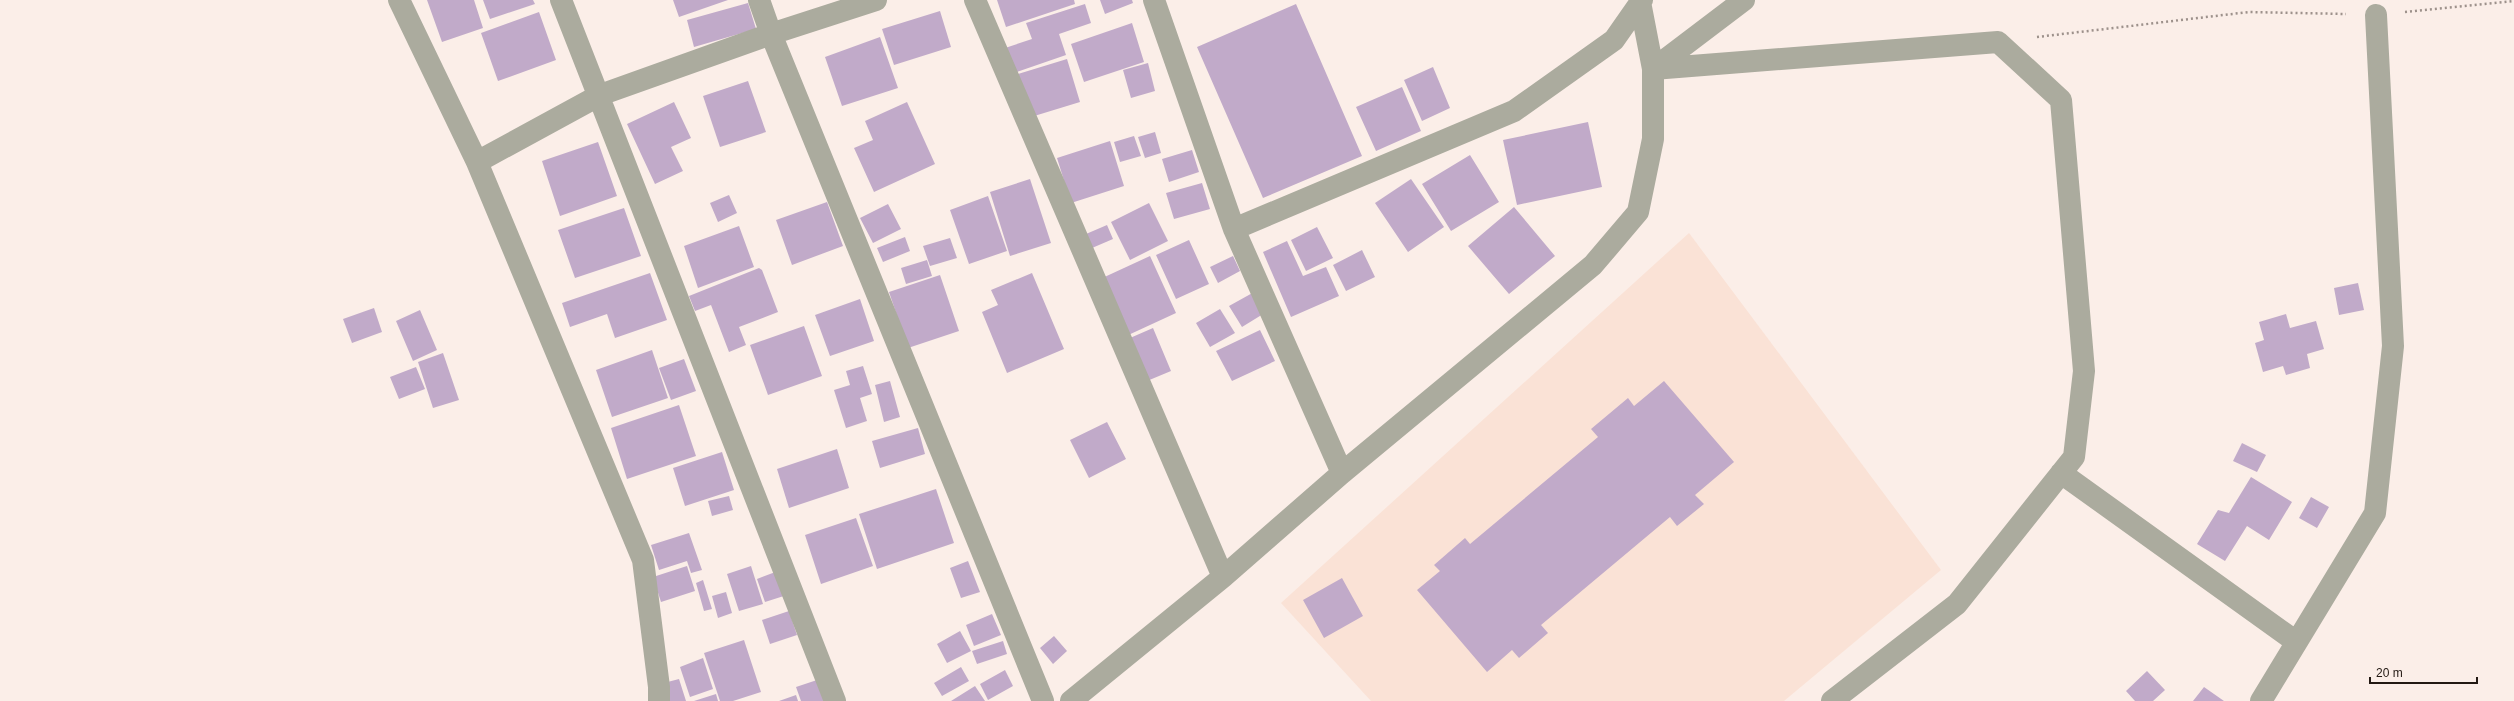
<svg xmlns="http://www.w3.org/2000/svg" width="2514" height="701" viewBox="0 0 2514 701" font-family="Arial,sans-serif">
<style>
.built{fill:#fae2d6}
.building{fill:#c1aac9}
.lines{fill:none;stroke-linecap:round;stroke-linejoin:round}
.path{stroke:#9d918b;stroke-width:2.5;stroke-dasharray:2 3;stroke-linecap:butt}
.street{stroke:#abab9e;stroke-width:22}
</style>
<rect width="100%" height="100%" fill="#fbeee8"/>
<path class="built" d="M1689,233l252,337 -157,131h-413l-90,-98z"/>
<path class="building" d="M427,0h47l9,28 -41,14z
M483,0h50l2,4 -45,15z
M673,0h55l-49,17z
M997,0h77l1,4 -69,23z
M1100,0h32l1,3 -28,11z
M748,3l8,26 -62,18 -7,-27z
M1085,4l6,19 -32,11 7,21 -55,19 -9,-25 30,-10 -6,-16z
M1296,4l66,152 -99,42 -66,-151z
M940,11l11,36 -57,18 -12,-36z
M539,12l17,48 -58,21 -17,-48z
M1132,23l12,39 -60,20 -13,-38z
M880,37l18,51 -56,18 -17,-49z
M1067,59l13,43 -49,15 -13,-43z
M1148,63l7,28 -24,7 -8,-28z
M1433,67l17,41 -28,13 -18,-41z
M748,81l18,51 -46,15 -17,-51z
M1402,87l19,44 -45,20 -20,-44z
M674,102l17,36 -20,9 12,24 -28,13 -28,-60z
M907,102l28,62 -61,28 -20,-44 19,-8 -8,-19z
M1588,122l14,65 -85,18 -14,-65z
M1155,132l6,21 -16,5 -7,-21z
M1134,136l7,20 -21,6 -6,-20z
M1110,141l14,45 -53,17 -14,-45z
M598,142l19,54 -57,20 -18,-55z
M1192,150l7,22 -30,10 -7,-23z
M1470,155l29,47 -48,29 -29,-47z
M1030,179l21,64 -41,13 -20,-64z
M1411,179l33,48 -36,25 -33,-49z
M1202,183l8,26 -36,10 -8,-26z
M729,195l8,18 -19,9 -8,-19z
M988,196l19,55 -38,13 -19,-54z
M827,202l16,44 -51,19 -16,-45z
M1149,203l19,38 -38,19 -19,-38z
M888,204l13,25 -28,14 -13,-25z
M1514,207l41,49 -46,38 -41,-48z
M624,208l17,48 -66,22 -17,-48z
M1107,225l6,14 -21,9 -6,-14z
M739,226l15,41 -56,21 -14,-42z
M1317,227l16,31 -27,13 -15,-31z
M905,237l5,14 -27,11 -6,-14z
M950,238l7,20 -27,8 -7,-20z
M1189,240l20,44 -33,15 -20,-44z
M1287,241l16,35 23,-9 13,29 -48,21 -28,-65z
M1362,250l13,27 -29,14 -13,-26z
M1150,256l26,57 -52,24 -26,-57z
M1233,256l7,15 -22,12 -8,-16z
M927,260l5,16 -26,8 -5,-16z
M759,268l3,2 16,42 -39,15 7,18 -17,7 -18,-47 -16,6 -6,-15z
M650,273l17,47 -52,18 -8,-24 -37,13 -8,-24z
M1032,273l32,76 -57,24 -25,-61 16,-7 -7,-15z
M940,275l19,56 -51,17 -19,-56z
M2358,283l6,27 -25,5 -5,-27z
M1256,291l12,20 -26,16 -13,-21z
M860,299l14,42 -44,15 -15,-41z
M374,308l8,24 -30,11 -9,-24z
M1220,309l15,24 -25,14 -14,-24z
M420,310l17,40 -24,11 -17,-40z
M2286,314l4,14 26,-7 8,28 -17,5 3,14 -24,7 -3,-9 -20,6 -8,-29 9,-3 -5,-18z
M804,326l18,50 -54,19 -18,-50z
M1153,328l18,43 -24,10 -17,-43z
M1260,330l15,31 -43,20 -16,-30z
M652,350l16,48 -56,19 -16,-47z
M443,353l16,47 -26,8 -15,-46z
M684,359l12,32 -25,9 -12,-32z
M863,366l9,28 -12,4 7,23 -21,7 -12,-38 16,-5 -4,-14z
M416,367l9,22 -26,10 -9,-22z
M890,381l10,36 -16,5 -9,-37z
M1664,381l70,81 -39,33 9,9 -27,22 -7,-9 -129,108 7,8 -29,25 -7,-8 -25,22 -70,-82 23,-19 -6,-6 31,-27 5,6 128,-107 -7,-8 37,-31 6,8z
M679,405l17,51 -69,23 -16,-51z
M1107,422l19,37 -37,19 -19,-38z
M918,428l7,26 -45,14 -8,-27z
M2242,443l24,12 -9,17 -24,-11z
M837,449l12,39 -60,20 -12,-39z
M722,452l12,38 -49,16 -12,-38z
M2251,477l41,25 -23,38 -22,-14 -22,35 -28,-17 21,-34 11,3z
M936,489l18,54 -77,26 -18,-55z
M729,496l4,14 -21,6 -4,-15z
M2311,497l18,10 -12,21 -18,-10z
M856,518l17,48 -52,18 -16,-49z
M689,533l13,37 -11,3 -4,-12 -28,9 -8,-25z
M968,561l12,31 -19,6 -11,-30z
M687,566l8,25 -34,11 -8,-25z
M751,566l12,38 -24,7 -12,-37z
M778,571l9,24 -22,7 -8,-23z
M1342,578l21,38 -39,22 -21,-38z
M703,580l9,29 -8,2 -8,-28z
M726,592l6,21 -14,5 -6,-22z
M789,611l8,24 -27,9 -8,-24z
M992,614l9,21 -27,11 -8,-21z
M960,631l11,20 -24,12 -10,-19z
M1054,636l13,15 -14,13 -13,-16z
M744,640l17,52 -28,9h-13l-16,-48z
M1003,641l4,13 -30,10 -5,-13z
M703,658l10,31 -23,8 -10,-30z
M961,667l8,14 -27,15 -8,-13z
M1005,670l8,16 -25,14 -8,-16z
M2147,671l18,19 -12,11h-18l-9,-10z
M679,679l7,22h-21l-5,-17z
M820,679l7,22h-26l-5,-14z
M975,686l10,15h-34z
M2204,687l20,14h-31z
M716,694l2,7h-24z
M796,695l2,6h-19z"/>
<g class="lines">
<path class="path" d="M2405,12l109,-11
M2037,37l212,-25 97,2"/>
<path class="street" d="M399,0l78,162 166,398 16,127v14
M561,0l274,701
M759,0l12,34 272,667
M975,0l248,577
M1154,0l80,229 108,244
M1653,69l345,-27 63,58 23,271 -10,86 -117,147 -125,97
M1653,69l91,-69
M477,162l123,-67 171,-61 105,-34
M1234,229l280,-118 100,-71 28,-40
M2061,473l234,168
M1071,701l152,-124 119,-104 251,-208 45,-53 15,-73v-70l-13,-67
M2261,701l114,-188 18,-167 -17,-331"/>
</g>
<path d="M2370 677v6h107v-6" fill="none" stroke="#221812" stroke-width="2"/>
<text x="2376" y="677" font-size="12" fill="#221812" stroke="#fbeee8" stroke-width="3" paint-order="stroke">20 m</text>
</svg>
